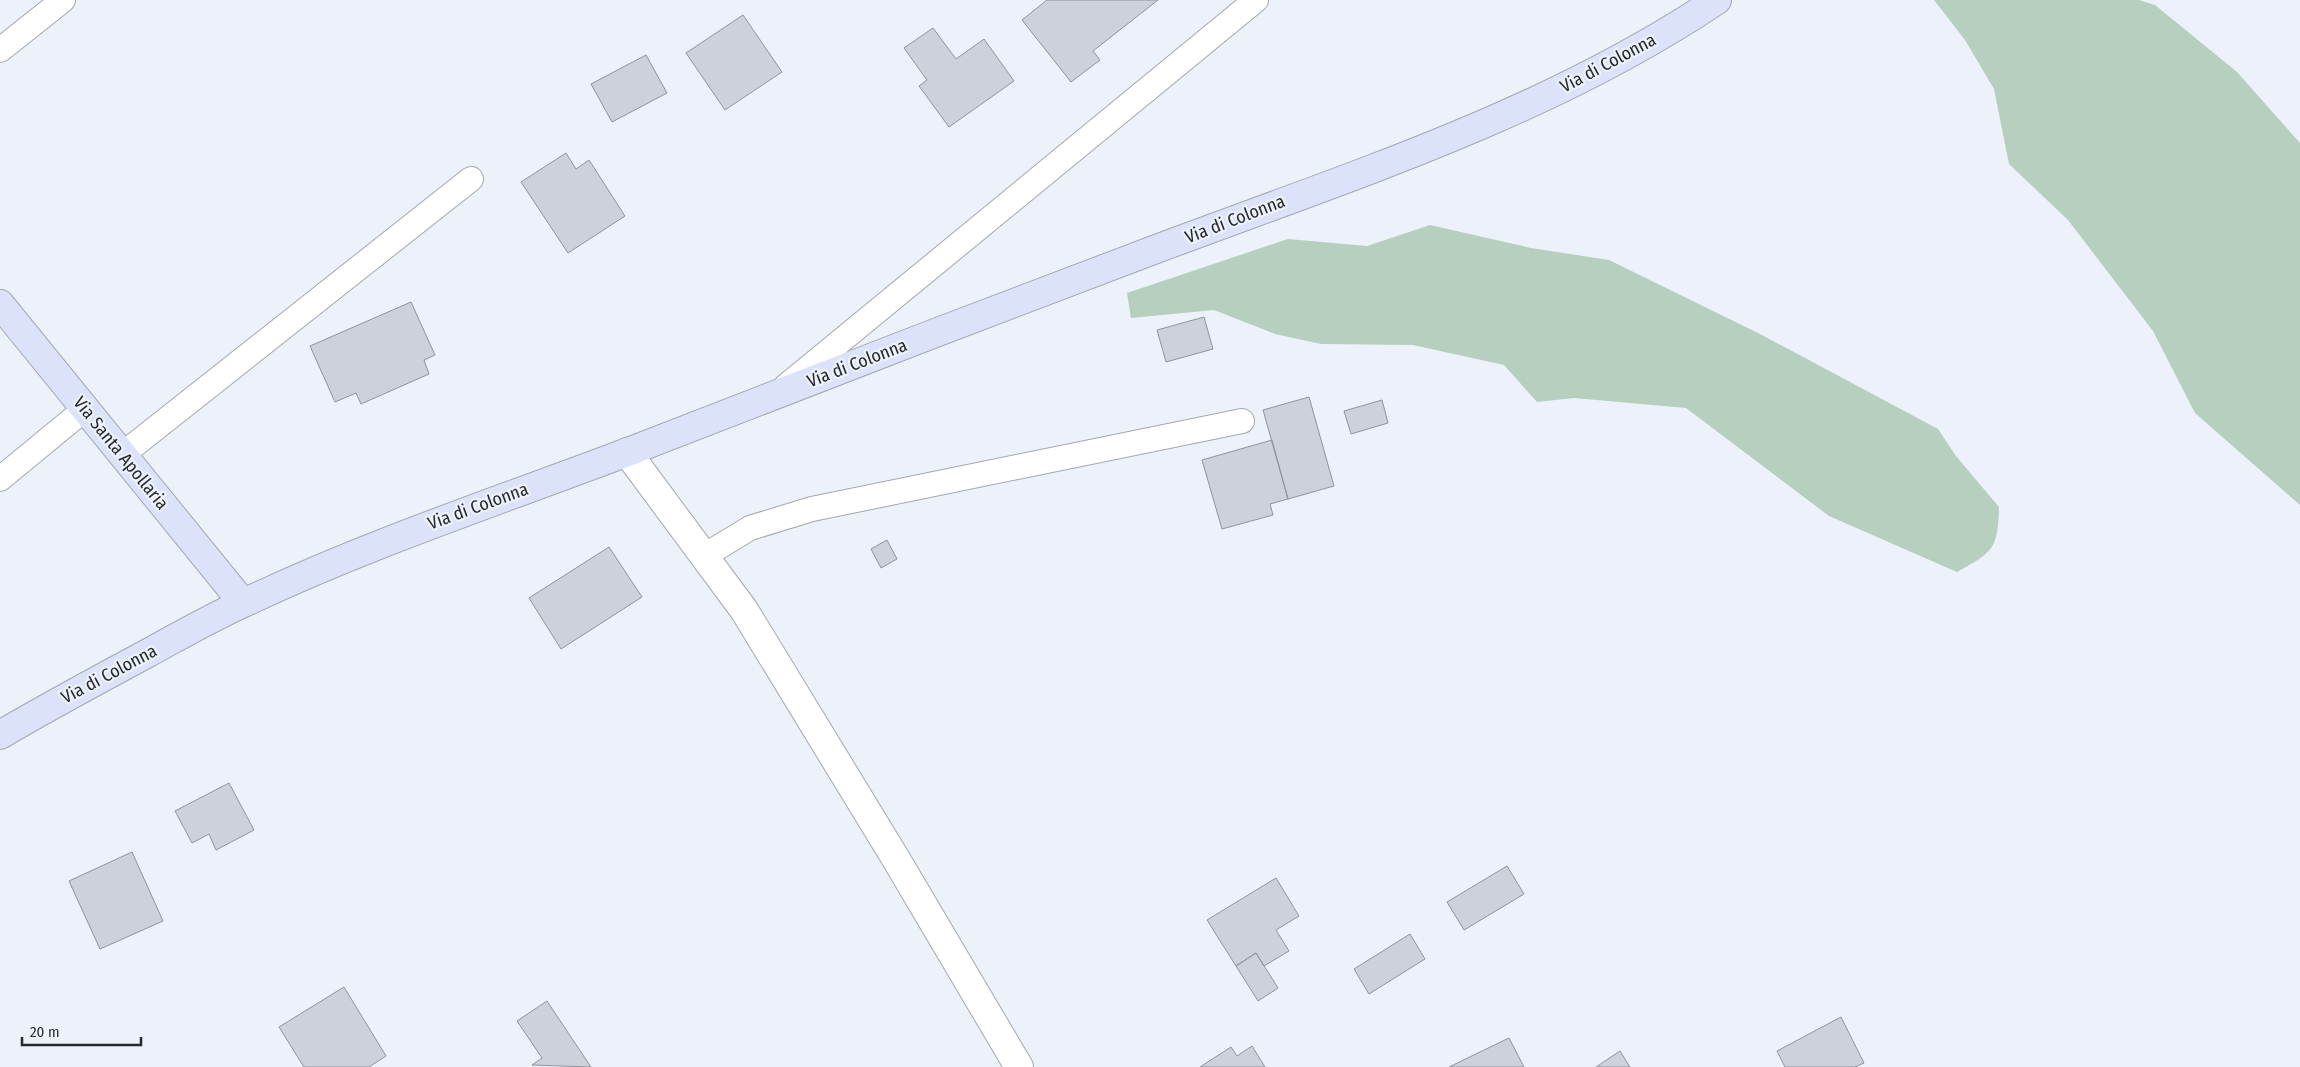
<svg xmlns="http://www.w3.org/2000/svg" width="2300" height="1067" viewBox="0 0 2300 1067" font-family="'Fira Sans Condensed',sans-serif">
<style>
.green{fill:#b7cfbf}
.building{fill:#cdd2da;stroke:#8f939b}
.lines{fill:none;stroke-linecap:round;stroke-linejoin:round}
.lane-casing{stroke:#a3a7af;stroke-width:26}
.street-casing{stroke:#a3a7af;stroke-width:30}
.secondary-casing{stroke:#a3a7af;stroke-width:30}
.lane{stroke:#fff;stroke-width:24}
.street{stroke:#fff;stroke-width:28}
.secondary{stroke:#dde2fb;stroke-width:28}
.labels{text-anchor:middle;stroke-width:4.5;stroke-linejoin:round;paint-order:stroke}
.street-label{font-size:18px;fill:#26282b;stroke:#ecf1fa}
</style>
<rect width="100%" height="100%" fill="#ecf1fa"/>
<path class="green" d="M1934,0h205l16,5 82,67 63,71v362l-105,-92 -42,-82 -85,-111 -59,-56 -15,-75 -29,-49z
M1430,225l101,23 78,12 151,74 178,95 18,27 43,51c-1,42 -6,45 -42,65l-128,-56 -143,-108 -112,-10 -37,4 -33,-37 -91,-20 -92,-1 -46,-10 -61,-24 -83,8 -4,-25 161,-54 79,7z"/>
<path class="building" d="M1047,0h111l-65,51 7,9 -29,22 -49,-62z
M743,15l39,57 -57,38 -39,-57z
M933,28l23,31 28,-20 30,42 -65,46 -30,-41 8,-6 -23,-32z
M646,55l21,38 -55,29 -21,-38z
M566,153l10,16 13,-9 36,56 -57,37 -47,-71z
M411,302l24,53 -11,5 5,14 -68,30 -5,-11 -21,9 -25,-56z
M1204,317l9,32 -47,13 -9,-32z
M1309,397l25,89 -46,13 -25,-89z
M1382,400l6,23 -37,11 -7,-23z
M1272,440l16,59 -18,5 3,11 -51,14 -20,-69z
M887,540l10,19 -16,9 -10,-19z
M609,547l33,50 -81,52 -32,-51z
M229,783l25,47 -38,20 -7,-16 -17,9 -17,-32z
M132,852l31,69 -63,28 -31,-68z
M1507,866l17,28 -60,36 -17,-28z
M1276,878l23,38 -23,14 13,21 -25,15 -8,-13 -20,13 -29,-46z
M1410,934l15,25 -56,35 -15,-25z
M1256,953l22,35 -20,13 -22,-35z
M344,987l42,69 -17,11h-65l-25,-40z
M547,1001l44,66 -59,-2 10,-7 -25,-37z
M1841,1017l23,46 -9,4h-70l-8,-16z
M1509,1038l15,29h-75z
M1252,1046l13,21h-65l31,-20 6,9z
M1620,1051l10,16h-34z"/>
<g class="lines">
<defs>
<path id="lane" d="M0,50l63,-50
M786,386l470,-386
M123,454l348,-275
M0,479l85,-70
M704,556l46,-28 62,-19 430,-88"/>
<path id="street" d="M627,452l117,158 152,249 123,208"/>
<path id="secondary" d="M0,304l243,299
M0,735c49,-29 98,-55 148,-82 33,-18 66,-37 100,-52 125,-59 256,-102 385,-151 172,-67 345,-134 518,-199 193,-73 393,-135 566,-251"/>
</defs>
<use href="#lane" class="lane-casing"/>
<use href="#street" class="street-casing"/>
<use href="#secondary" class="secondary-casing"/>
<use href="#lane" class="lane"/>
<use href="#street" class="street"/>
<use href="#secondary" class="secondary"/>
</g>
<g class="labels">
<g class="street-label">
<text transform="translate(1608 63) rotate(-28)" y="6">Via di Colonna</text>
<text transform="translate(1235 219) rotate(-21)" y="6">Via di Colonna</text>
<text transform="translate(857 363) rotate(-21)" y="6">Via di Colonna</text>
<text transform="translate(121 453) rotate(51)" y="6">Via Santa Apollaria</text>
<text transform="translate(478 506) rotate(-20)" y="6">Via di Colonna</text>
<text transform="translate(109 674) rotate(-28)" y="6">Via di Colonna</text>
</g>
</g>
<path d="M22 1037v8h119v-8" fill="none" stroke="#26282b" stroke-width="2.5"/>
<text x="30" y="1037" font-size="15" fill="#26282b" stroke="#ecf1fa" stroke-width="4" paint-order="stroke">20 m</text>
</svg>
